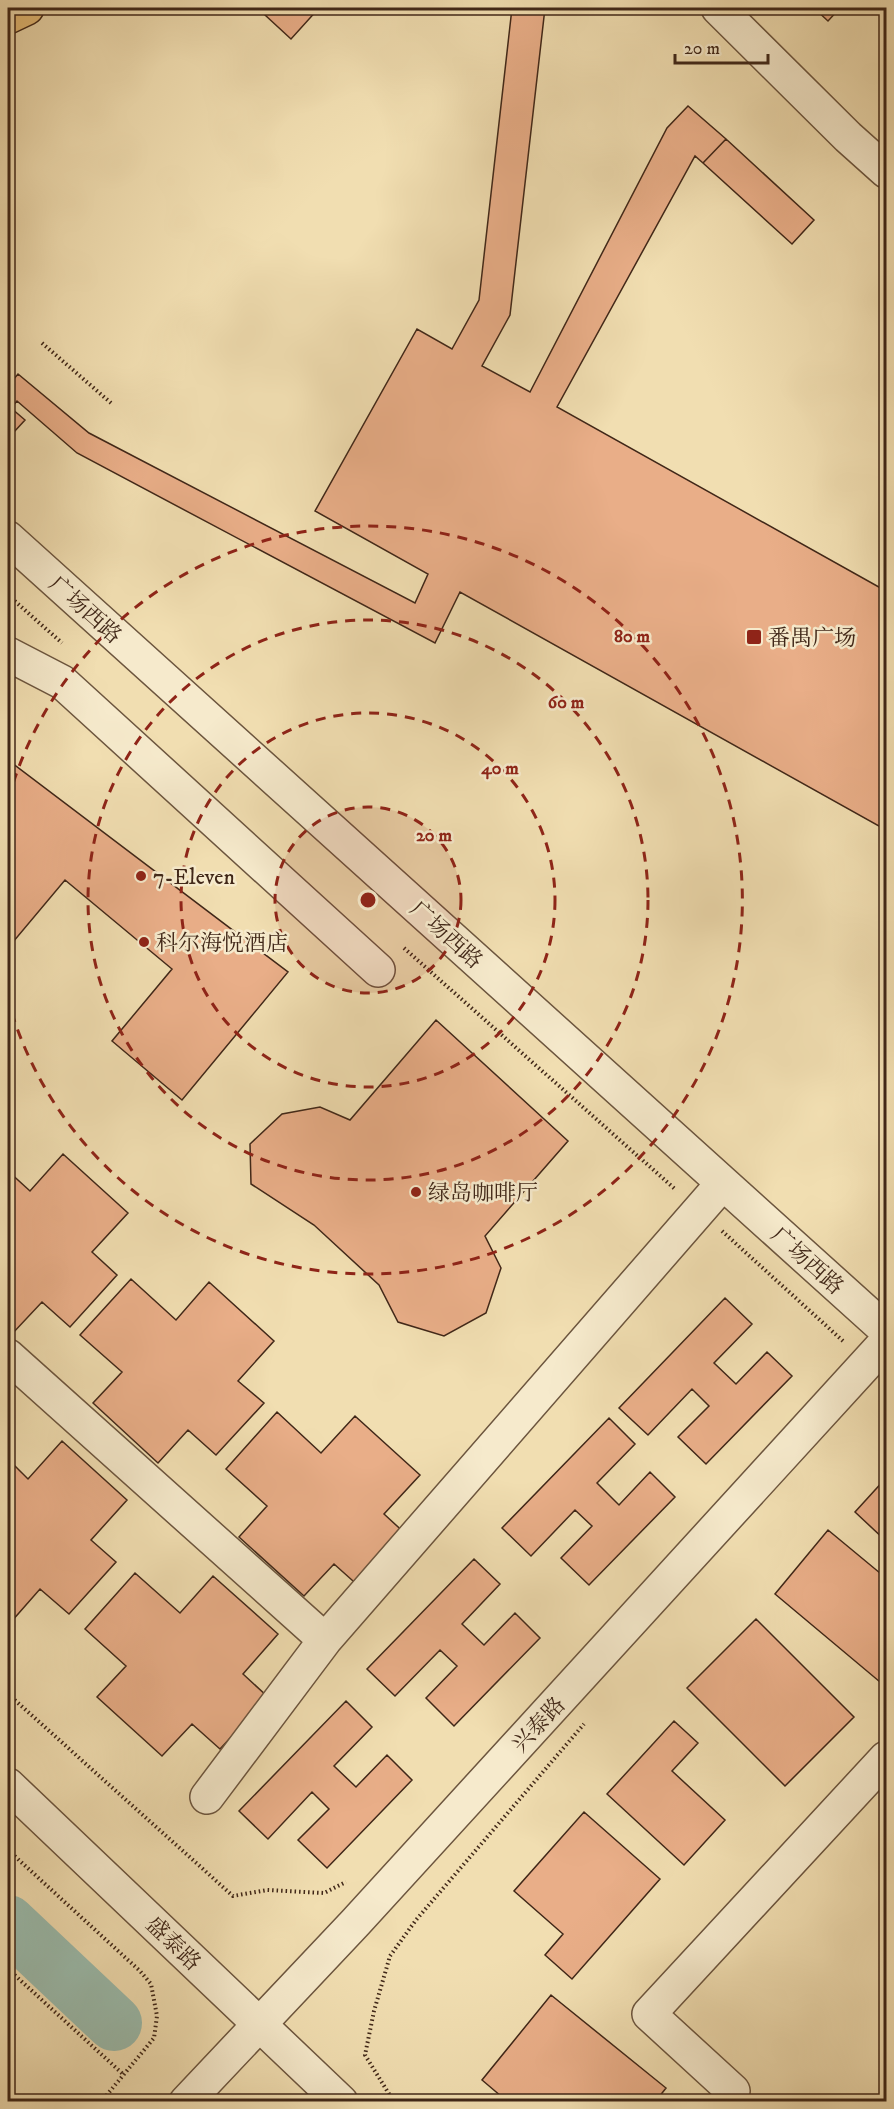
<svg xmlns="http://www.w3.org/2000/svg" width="894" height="2109" viewBox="0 0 894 2109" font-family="'IM FELL DW Pica','Noto Serif SC',serif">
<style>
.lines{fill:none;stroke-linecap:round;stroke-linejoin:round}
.river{stroke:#9bbcad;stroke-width:56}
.building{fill:#e9ae88;stroke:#402718;stroke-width:1.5}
.minor-casing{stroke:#6c553e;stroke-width:36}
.major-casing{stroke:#402718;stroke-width:36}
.path{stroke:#402718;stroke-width:4;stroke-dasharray:1.5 3;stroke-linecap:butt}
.minor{stroke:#f6eacc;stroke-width:33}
.major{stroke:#e8bf78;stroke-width:33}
.ring{fill:none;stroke:#8f2418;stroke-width:3;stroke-dasharray:10 8}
.poi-dot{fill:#8f2418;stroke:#f6eacc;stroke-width:2}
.labels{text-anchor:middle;stroke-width:5;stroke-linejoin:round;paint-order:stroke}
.street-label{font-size:22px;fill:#402718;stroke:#f6eacc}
.poi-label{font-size:22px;fill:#402718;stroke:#f6eacc;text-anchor:start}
.centre{fill:#8f2418;stroke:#f6eacc;stroke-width:3}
.ring-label{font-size:18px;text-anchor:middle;font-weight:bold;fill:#8f2418;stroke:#f6eacc;stroke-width:5;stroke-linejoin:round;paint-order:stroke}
</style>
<rect width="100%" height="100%" fill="#f1deb1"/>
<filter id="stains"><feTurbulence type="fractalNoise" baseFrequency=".00333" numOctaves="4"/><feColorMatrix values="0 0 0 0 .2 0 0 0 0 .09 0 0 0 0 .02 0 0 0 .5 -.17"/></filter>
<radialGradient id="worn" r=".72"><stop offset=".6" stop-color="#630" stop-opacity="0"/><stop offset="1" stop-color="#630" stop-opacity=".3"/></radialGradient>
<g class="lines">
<path class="river" d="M8,1923l106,100"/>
</g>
<path class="building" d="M272,8h47l-28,31 -26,-24z
M512,8h33l-35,307 -28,51 48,26 137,-264 21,-22 38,33 -23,24 -8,-7 -138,251 329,184v239l-426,-238 -25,51 -358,-190 -60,-52 -6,7 14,12 -11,12 -6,-5v-41l10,-12 71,59 326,170 13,-29 -113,-63 102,-182 35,20 27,-49z
M814,8h26l-12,13z
M726,139l88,81 -22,24 -89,-81z
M8,760l280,212 -106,128 -70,-59 60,-72 -107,-89 -57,68z
M436,1020l132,121 -83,95 16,32 -15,45 -42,23 -46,-14 -19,-37 -65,-60 -63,-41 -1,-40 32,-30 38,-7 30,13z
M63,1154l65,59 -36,39 25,23 -47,52 -28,-25 -30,32 -4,-4v-159l22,20z
M131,1279l45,41 33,-38 65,59 -36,40 26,22 -48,52 -28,-25 -30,33 -65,-60 29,-31 -42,-37z
M725,1298l27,26 -38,39 22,21 31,-32 25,24 -86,88 -28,-27 31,-31 -17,-17 -44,46 -29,-27z
M277,1412l44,41 34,-37 65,59 -36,39 25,23 -47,52 -28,-25 -30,32 -65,-59 28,-31 -41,-37z
M609,1418l26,26 -38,39 22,22 31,-33 25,25 -86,88 -28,-27 31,-32 -17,-16 -44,46 -29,-28z
M62,1441l65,59 -36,40 25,22 -47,52 -29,-25 -29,33 -3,-4v-159l20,20z
M886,1478v63l-31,-29z
M828,1530l58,48v109l-111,-93z
M474,1559l26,25 -38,40 22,21 31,-32 25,25 -86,88 -28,-28 31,-32 -17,-16 -45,46 -28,-27z
M135,1573l45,40 33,-37 65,58 -35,40 25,23 -48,52 -28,-25 -30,32 -65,-59 29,-31 -41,-37z
M756,1619l98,98 -69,69 -98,-98z
M346,1701l26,26 -38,39 22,21 31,-32 25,25 -85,88 -29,-28 31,-31 -17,-17 -44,47 -29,-28z
M674,1721l24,22 -26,28 53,49 -41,45 -77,-71z
M584,1812l76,67 -88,100 -27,-24 18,-21 -49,-43z
M551,1995l115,93 -11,14h-147l-26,-22z"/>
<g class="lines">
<defs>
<path id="minor" d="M718,8l130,129 38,34
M8,538l878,792
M8,654l54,28 316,288
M8,1356l317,284 398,-457
M8,1785l333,317
M207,1797l118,-157
M733,2091l-84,-77 237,-256
M186,2102l169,-179 531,-581"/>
<path id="major" d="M8,17l19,-9"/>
</defs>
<use href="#minor" class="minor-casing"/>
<use href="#major" class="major-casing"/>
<path class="path" d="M42,343l69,60
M8,595l54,48
M404,948l272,242
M722,1231l121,110
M8,1694l225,202 34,-6 57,3 22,-11
M8,1850l132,121 11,13 6,32 -3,22 -53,64
M8,1969l116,106
M394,2102l-29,-47 9,-44 16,-55 26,-36 168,-196"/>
<use href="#minor" class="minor"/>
<use href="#major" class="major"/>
</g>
<circle cx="368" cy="900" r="93" fill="#8f2418" fill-opacity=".12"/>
<g class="ring">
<circle cx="368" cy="900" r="93"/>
<circle cx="368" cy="900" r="187"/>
<circle cx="368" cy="900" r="280"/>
<path d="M8 800A374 374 0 1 1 8 1000"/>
</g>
<g class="poi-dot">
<rect x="746" y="629" width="16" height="16" rx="3"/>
<circle cx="141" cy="876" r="6"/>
<circle cx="144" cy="942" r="6"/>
<circle cx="416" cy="1192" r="6"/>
</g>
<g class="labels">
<g class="street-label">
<text transform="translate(86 609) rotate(42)" y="8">广场西路</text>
<text transform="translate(447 934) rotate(42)" y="8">广场西路</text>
<text transform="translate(808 1260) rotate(42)" y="8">广场西路</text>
<text transform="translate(538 1724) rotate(-47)" y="8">兴泰路</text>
<text transform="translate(174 1943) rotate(44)" y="8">盛泰路</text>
</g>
<g class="poi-label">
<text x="768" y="645">番禺广场</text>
<text x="153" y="884">7-Eleven</text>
<text x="156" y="950">科尔海悦酒店</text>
<text x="428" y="1200">绿岛咖啡厅</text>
</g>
</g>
<circle cx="368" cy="900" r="9" class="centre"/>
<g class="ring-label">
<text x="632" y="642">80 m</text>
<text x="566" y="708">60 m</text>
<text x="500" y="774">40 m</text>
<text x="434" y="841">20 m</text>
</g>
<rect width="894" height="2109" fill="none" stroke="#f1deb1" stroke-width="30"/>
<rect x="9" y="9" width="876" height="2091" fill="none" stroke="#402718" stroke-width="3"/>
<rect x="15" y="15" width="864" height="2079" fill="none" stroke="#402718" stroke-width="1.5"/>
<path d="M675 54v9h93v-9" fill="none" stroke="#402718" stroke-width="3"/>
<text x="684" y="54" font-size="18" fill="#402718" stroke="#f6eacc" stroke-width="4.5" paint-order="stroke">20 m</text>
<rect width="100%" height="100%" filter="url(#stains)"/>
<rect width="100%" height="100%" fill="url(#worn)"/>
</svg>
